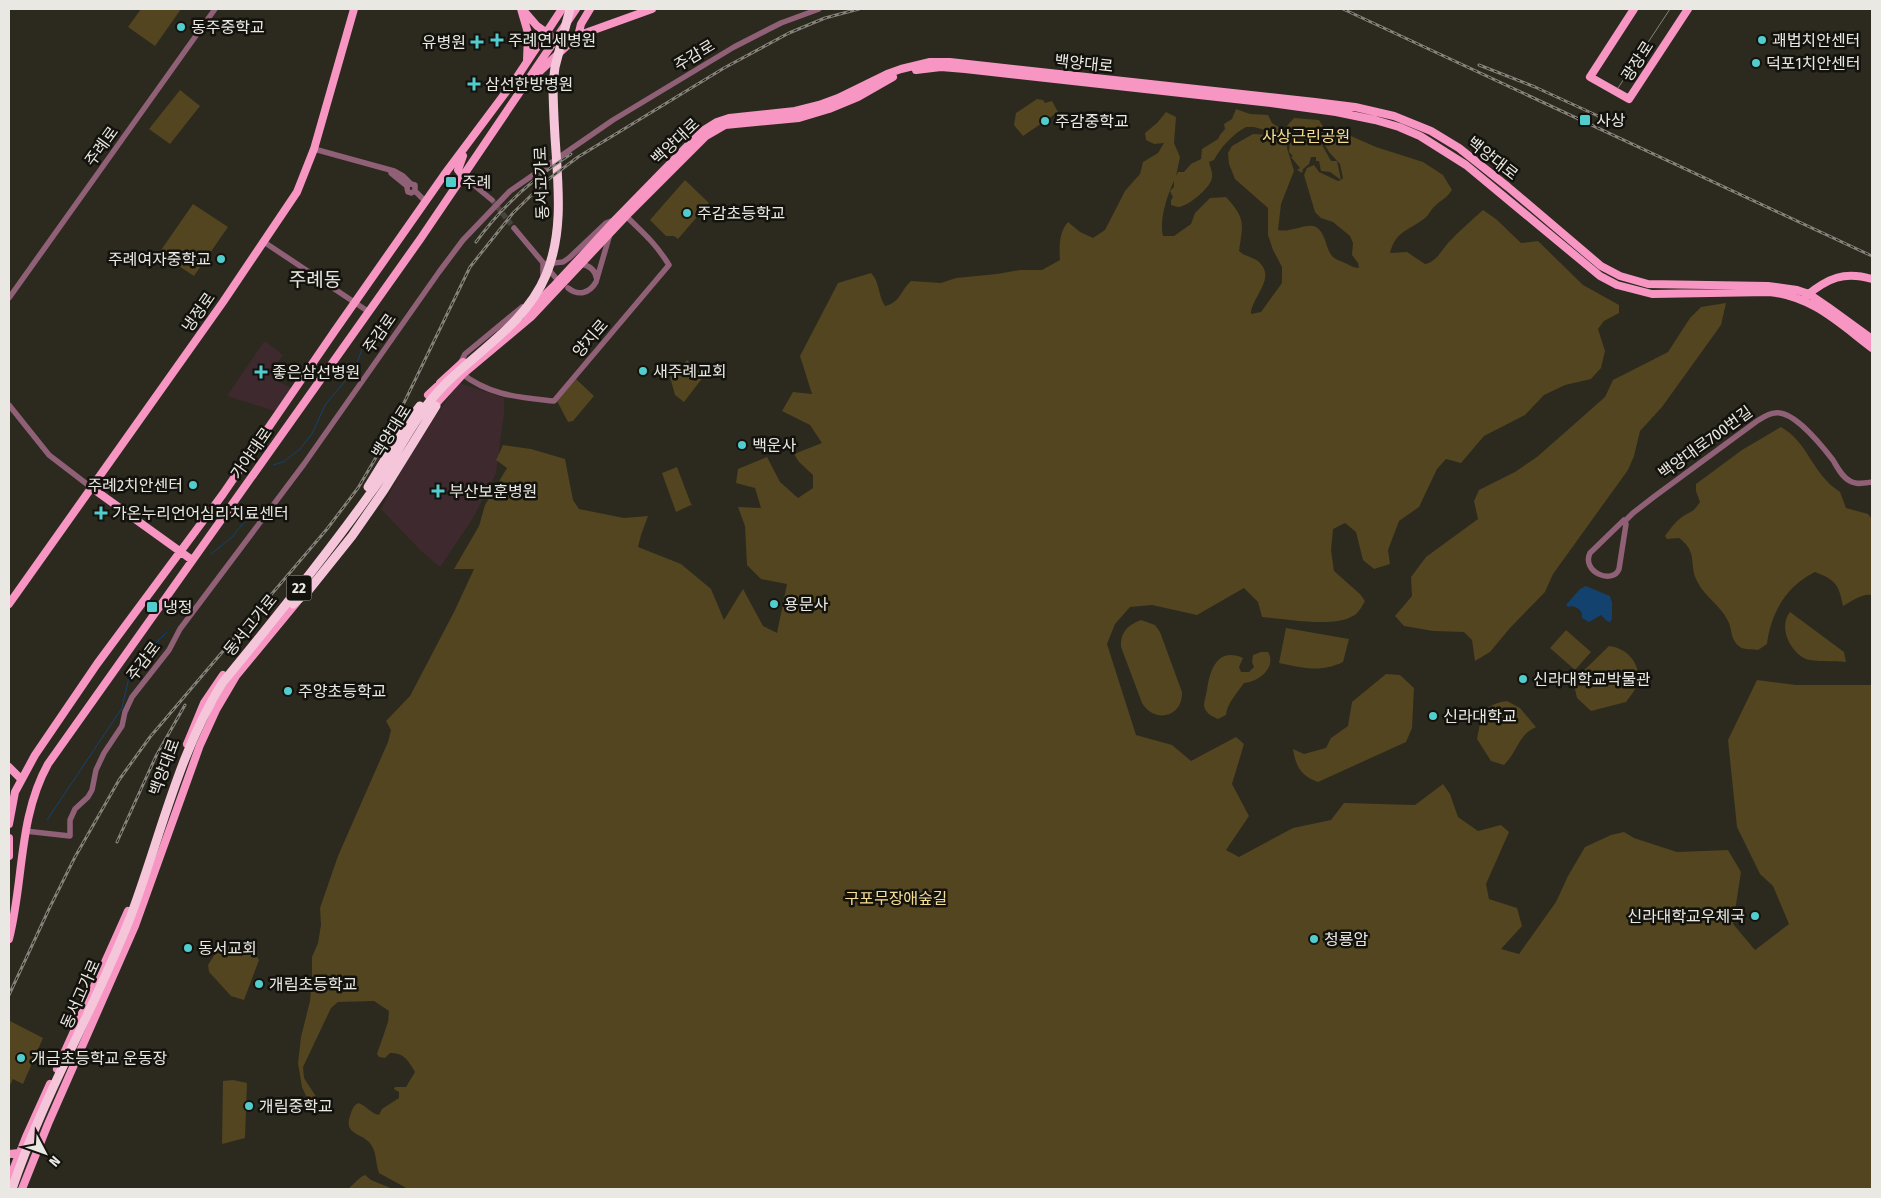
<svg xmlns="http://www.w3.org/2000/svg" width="1881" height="1198" viewBox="0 0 1881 1198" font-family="'Fira Sans Condensed','Noto Sans KR',sans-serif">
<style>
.medical{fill:#3e2a2e}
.green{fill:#52451f;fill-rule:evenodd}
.water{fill:#13426f}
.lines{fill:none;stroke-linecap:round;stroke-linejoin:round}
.stream{stroke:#13426f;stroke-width:1}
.minor-tunnel{stroke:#48463c;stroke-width:5.5;stroke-dasharray:5.5 3;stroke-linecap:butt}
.minor{stroke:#906076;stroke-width:5.5}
.major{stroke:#f795c3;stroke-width:8}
.highway{stroke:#f5c5da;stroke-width:9}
.tram{stroke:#85827a;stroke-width:1}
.rail-casing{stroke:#85827a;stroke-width:3}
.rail{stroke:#13120d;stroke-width:1;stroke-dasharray:4;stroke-linecap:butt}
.poi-dot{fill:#52cdce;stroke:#13120d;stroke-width:2}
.labels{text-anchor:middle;stroke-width:5;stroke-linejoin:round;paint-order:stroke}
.shield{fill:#13120d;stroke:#aaa8a2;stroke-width:1}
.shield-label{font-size:15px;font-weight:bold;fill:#eae8e2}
.poi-label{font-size:16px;fill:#eae8e2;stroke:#13120d;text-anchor:start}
.street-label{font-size:16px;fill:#eae8e2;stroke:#13120d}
.park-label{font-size:16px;fill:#f9df94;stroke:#13120d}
.quarter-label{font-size:19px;fill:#eae8e2;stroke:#13120d}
</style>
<rect width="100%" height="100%" fill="#2c291f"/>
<path class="medical" d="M266,342l17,13 -5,7 1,20 12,6 -16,23 -48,-15 36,-53z
M459,383l45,15v15l-8,60 -23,45 -33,49 -19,-16 -40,-42 36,-67z"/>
<path class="green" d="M141,9h40l-26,37 -27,-19z
M180,90l20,16 -30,38 -21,-15z
M1037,99l6,1 2,3 7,-2 6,11 -35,24 -9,-11 2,-12z
M1236,109l14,5 18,1 4,8 11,7 11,-12 25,2 8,13 -5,12 9,16h6l4,19 2,-2 -3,-14 -11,-12 -4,-7 4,-9 5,-5 10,2 32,14 47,15 20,13 9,15c-6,9 -10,9 -17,16 -4,3 -6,9 -10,12 -16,13 -29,12 -35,35l17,-1 18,12c11,-2 16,-13 23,-21 11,-12 23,-22 35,-33l13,9 25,24 17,-2 45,44 36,20v8l-15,8 -6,8 7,22 -4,17 -10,11 -26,6 -21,10 -19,20 -41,21 -23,27 -15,-4 -9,10 -18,38 -20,14 -11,29 2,14 -16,5 -11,-9 -7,-28 -11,-9 -12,6 -2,21 3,21 26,23 5,7c-3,5 -7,13 -12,15 -20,12 -67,3 -91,1l-4,-15 -14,-14 -47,27 -45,-10 -22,2 -15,17 -8,20 29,91 36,10 19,16 45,-24 8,7 -12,40 17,32 -23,34 13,7 54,-29 38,-8 13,-17 71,2 28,-21 7,10 8,23 20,14 23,-6 8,7 -23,52 3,15 28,9 5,18 -21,23 18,5 37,-52 12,-26 17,-29 26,-12 13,-3 10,6 43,14 51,-2 13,22 -8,52 22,26 34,-26 -16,-38 -13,-12 -23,-47 -9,-87 29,-60 39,5h76v504h-1464l-29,-16c-4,-11 -2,-22 -10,-31 -9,-9 -25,-8 -19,-26 2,-6 3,-10 8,-13 9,3 12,10 21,12l3,-6 17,-11v-6l-5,-3 1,-2h11l9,-15c-6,-11 -12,-20 -25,-19l-5,5 -6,-1 -2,-3 11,-32 1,-11 -15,-10 -36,1 -7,6 -28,59 1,11 13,20 -4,2 -7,-4 -4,-9 -4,-24 3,-26 9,-36 2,-22v-22l6,-14 3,-18 -1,-17 18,-52 50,-114 3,-12 -5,-9 24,-25 44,-84 20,-43h-20l25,-43 6,-21 22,-37 -11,-8 7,-15 28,4 34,10 8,41 6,9 45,9 24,-2 -7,19 -3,12 43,17 30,25 13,31 19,-31 20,37 14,7 10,-49 -26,-5 -14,-14 -2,-39 -7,-19 23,1 -6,-20 -19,-5 2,-14 29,-12 13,25 18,16 15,-10v-13l-14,-13 -5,-8 28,-11 -12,-18 -28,-14 11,-19 19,2 -12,-38 38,-73 33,-10c9,9 7,23 14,33 16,-4 15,-15 26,-25l30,2 15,-5 41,-4 23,-4h22l18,-10c-1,-13 -1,-28 8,-38l12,10 13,6 12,-8 20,-39 15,-17 3,-12 15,-9 6,-10 -10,1 -8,-4 -1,-7 12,-10 9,-11 10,5 -2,26 6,14 -4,19 2,-4h6l7,-8 10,-5 1,-10 16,-10 2,-4 5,-6 -1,-5 8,-5zM1246,127h8l33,9 3,5 -1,11 4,4 -2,1 9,11 -3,2 5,3 1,-4 6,-5 2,-7h5v4h3l2,10 9,1 11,8 -3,1 -19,-9 -5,-7 -7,3 -3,7 11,37 6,6 12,4 17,14 3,7 -1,12 6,8 1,5c-6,0 -9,-3 -14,-5 -4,-2 -8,-3 -11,-5 -9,-8 -7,-24 -18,-31 -9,-5 -25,6 -38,3l3,-26 13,-33 -7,-23v-9l-18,-4 -16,-1 -21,12 -4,7 1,11 6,15 33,29v27l5,15 9,17v16l-21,29 -10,2c0,-16 25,-35 9,-51 -5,-6 -15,-6 -21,-12 4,-28 7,-32 -13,-54l-16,1 -15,15 -4,11 -17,12h-11c-4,-16 4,-40 11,-55v6l-4,4 3,6 -2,3v5c3,1 6,2 8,2 11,-2 31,-19 33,-29 1,-6 -2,-11 -3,-16l5,-2c6,-12 20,-27 32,-33z
M685,180l24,23 -31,36 -4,-3h-8l-16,-16z
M193,204l35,23 -34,49 -35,-23z
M1726,303l-5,22 -59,82 -22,24 -6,25 -6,14 -75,104 -8,18 -35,36 -20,24 -15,9 -3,-21 -8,-8 -31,-1 -29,-5 -9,-10 17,-20 -1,-19 15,-20 52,-38 -4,-18 5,-11 36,-18 22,-15 68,-60 8,-17 55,-28 22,-34 11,-11z
M687,360l17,16 -20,26 -9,-7 -5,-18 6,-3z
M576,379l18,17 -21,25 -5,1 -11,-21z
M1781,427c28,16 30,46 59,65l6,16 22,6 4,5v76c-10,-2 -20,6 -29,11 -4,-21 -7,-26 -28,-34 -29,14 -44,41 -48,72l-9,6c-5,-1 -14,0 -18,-3 -9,-6 -8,-16 -11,-24 -7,-17 -26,-27 -33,-44 -7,-16 2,-27 -17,-41l-12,1 -2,-3c5,-7 10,-14 17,-19 10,-7 10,-3 18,-15l-4,-11v-7l46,-34z
M677,467l14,37h2l-17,8 -14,-39z
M1790,612l54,40 2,10c-10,-1 -32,0 -40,-3 -16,-7 -28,-32 -16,-47z
M1141,620l14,5 5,7 22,60c1,25 -27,32 -40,11l-21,-56c-1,-15 7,-22 20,-27z
M1286,628l63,11 -6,23c-23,11 -40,6 -64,1z
M1566,630l25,22 -16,18 -25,-22z
M1609,646c20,2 36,22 26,43 -2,4 -6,9 -9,13l-35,9 -14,-13 -4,-17z
M1261,652h7c9,15 -9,30 -24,31 -6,9 -17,20 -18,32l-8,4c-6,-3 -12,-5 -14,-13 0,-4 2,-11 3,-16 3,-21 11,-43 36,-32l-4,9 2,5h8l5,-5 -2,-5 1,-7z
M1386,674l14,1 14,13 -2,40 -6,14 -88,40c-17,-6 -22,-15 -25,-33l11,5 22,-6 5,-10 17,-12 4,-24z
M1507,701l13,7 16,19c-18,8 -18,24 -32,38l-13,-4 -14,-22c5,-24 4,-34 30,-38z
M220,946h5l32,11 2,3 -15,40 -13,-4 -22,-24 -1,-7z
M10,1021l33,17 -20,46 -10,-5 -4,8v-63z
M233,1080l14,3 -2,55 -23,6 1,-63z
M365,1175l6,5 22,9h-45l13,-12z"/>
<path class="water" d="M1586,586l24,10 2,7v16l-2,3 -3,-1 -6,-6 -12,7 -7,-4c1,-8 -4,-10 -10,-12l-3,1 -3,-2 14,-16z"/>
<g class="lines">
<path class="stream" d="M273,465l10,-3 16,-12 13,-16 13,-29 30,-36 10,-29
M211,554l21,-17 14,-17 -3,-17
M47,820l75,-112 9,-40 36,-36"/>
<path class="minor-tunnel" d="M492,200l22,28"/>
<path class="minor" d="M314,149l80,22 9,5 8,8
M391,173l16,13
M463,176l29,24
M415,191l-4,2 -3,-1 -1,-4 1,-3 3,-1 4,1v6l11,11
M514,228l41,49
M264,242l105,70
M582,264c7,2 13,5 14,13
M543,277v-13l20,-2 6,-4 37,-35 8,-3
M568,288c10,8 21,6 28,-6l14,-48
M9,298l206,-289
M460,364l5,-10 57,-47
M461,373c29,23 58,24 93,28l115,-136c-15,-24 -26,-32 -45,-51
M9,405l40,50 43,33
M1624,520l2,4 -7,45c-6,16 -38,3 -29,-16z
M1625,521l8,-8 22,-17 102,-75c5,-3 12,-8 18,-8 19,-3 47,33 58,47 4,7 9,17 17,21 6,4 15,2 22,1
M25,831l45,5v-16l5,-11 13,-12 4,-7 4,-20 8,-17 18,-27 3,-14 7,-15 37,-47 11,-21 124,-165 135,-192 24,-32 47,-49 103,-71 121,-73 47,-24 38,-14"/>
<path class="major" d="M521,9l7,24 -1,28
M1634,9l-44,68 39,22 59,-90
M524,11l13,15 13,9
M578,36l3,-12 9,-15
M559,38l18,-2 75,-27
M916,70l25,-3 24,2 306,34 65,9 39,8 24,7 21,9 46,29 134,111 17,9 35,9 117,-2c43,4 70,31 103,56
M538,73l39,-37
M463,176l-5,-6 5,-14
M1806,296c22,-18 38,-25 66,-17
M525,314l28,-27 63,-68 85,-87 16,-10 12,-4 66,-7 24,-6 19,-7 49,-24 14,-5 29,-7h20l365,40 40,5 39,9 37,15 28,17 49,39 93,79 19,10 28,8 120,2 29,4 12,4 19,13 44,32
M440,383l23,-21
M428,395l13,-12
M432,408l31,-34 68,-57 95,-101 80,-80 19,-11 74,-7 30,-9 29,-12 35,-20
M92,488l100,72
M9,604l214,-302 74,-110 17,-43 40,-140
M187,744l17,-41 19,-28
M9,767l12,12
M9,824l6,-32 20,-37 62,-91 126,-170 111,-162 110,-157 71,-95 47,-71
M9,838v18
M9,939c15,-58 9,-121 39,-175l373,-526 155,-229
M57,1069l71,-158
M9,1154l10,-1
M9,1180l17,-43 24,-53
M22,1189l26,-65 87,-198 65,-181 16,-35 20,-34 61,-74"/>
<path class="highway" d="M368,487l40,-65 12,-16
M293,604l15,-13 44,-55 32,-46 52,-84
M12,1189c31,-93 82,-179 118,-271 30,-79 48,-165 93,-236 51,-62 102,-125 149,-191 20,-27 34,-58 55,-86 35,-47 95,-73 119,-130 18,-44 12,-91 9,-138 -1,-18 -2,-35 -2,-53l2,-17 15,-58"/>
<path class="tram" d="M1618,88l52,-79"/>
<defs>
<path id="rail" d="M1343,9l529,247
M1479,65l56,22 74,34
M476,242c26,-36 57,-64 95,-88
M117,842l39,-86 29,-51
M9,995l40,-86 26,-52 44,-77 31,-43 177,-208 31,-41 26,-44 86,-177 43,-54 33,-32 32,-24 146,-89 65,-35 36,-15 34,-9"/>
</defs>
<use href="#rail" class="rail-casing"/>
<use href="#rail" class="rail"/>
</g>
<g class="poi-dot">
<circle cx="181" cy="27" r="5"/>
<path d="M494.5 32.5h5v5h5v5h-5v5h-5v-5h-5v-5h5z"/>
<circle cx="1762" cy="40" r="5"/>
<path d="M474.5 34.5h5v5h5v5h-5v5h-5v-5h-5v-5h5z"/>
<circle cx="1756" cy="63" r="5"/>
<path d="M471.5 76.5h5v5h5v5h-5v5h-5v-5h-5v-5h5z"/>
<rect x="1579" y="114" width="12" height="12" rx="2.5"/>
<circle cx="1045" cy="121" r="5"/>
<rect x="445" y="176" width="12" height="12" rx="2.5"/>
<circle cx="687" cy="213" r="5"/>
<circle cx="221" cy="259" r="5"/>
<circle cx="643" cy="371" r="5"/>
<path d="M258.5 364.5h5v5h5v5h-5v5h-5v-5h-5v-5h5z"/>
<circle cx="742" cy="445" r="5"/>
<circle cx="193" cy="485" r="5"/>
<path d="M435.5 483.5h5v5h5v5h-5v5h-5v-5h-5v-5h5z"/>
<path d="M98.5 505.5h5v5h5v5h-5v5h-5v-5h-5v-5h5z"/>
<circle cx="774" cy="604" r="5"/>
<rect x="146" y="601" width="12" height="12" rx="2.5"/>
<circle cx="1523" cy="679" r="5"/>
<circle cx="288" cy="691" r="5"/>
<circle cx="1433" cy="716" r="5"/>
<circle cx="1755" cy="916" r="5"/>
<circle cx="1314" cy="939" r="5"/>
<circle cx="188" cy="948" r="5"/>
<circle cx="259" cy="984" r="5"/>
<circle cx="21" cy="1058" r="5"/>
<circle cx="249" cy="1106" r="5"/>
</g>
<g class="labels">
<rect class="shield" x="286.5" y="575.5" width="25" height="25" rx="4"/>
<g class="shield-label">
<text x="299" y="593">22</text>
</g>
<g class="poi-label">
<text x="191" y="33">동주중학교</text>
<text x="508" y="46">주례연세병원</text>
<text x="1772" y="46">괘법치안센터</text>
<text x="466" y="48" text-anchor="end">유병원</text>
<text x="1766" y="69">덕포1치안센터</text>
<text x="485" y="90">삼선한방병원</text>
<text x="1596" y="126">사상</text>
<text x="1055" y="127">주감중학교</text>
<text x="462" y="188">주례</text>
<text x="697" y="219">주감초등학교</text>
<text x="211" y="265" text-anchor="end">주례여자중학교</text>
<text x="653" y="377">새주례교회</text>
<text x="272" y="378">좋은삼선병원</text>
<text x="752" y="451">백운사</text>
<text x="183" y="491" text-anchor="end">주례2치안센터</text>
<text x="449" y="497">부산보훈병원</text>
<text x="112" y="519">가온누리언어심리치료센터</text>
<text x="784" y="610">용문사</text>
<text x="163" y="613">냉정</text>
<text x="1533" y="685">신라대학교박물관</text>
<text x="298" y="697">주양초등학교</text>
<text x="1443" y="722">신라대학교</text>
<text x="1745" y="922" text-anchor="end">신라대학교우체국</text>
<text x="1324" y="945">청룡암</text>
<text x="198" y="954">동서교회</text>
<text x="269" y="990">개림초등학교</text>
<text x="31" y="1064">개금초등학교 운동장</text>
<text x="259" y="1112">개림중학교</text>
</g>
<g class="street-label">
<text transform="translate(694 55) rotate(-31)" y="6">주감로</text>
<text transform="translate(1637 61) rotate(-57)" y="6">광장로</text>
<text transform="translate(1084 63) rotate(6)" y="6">백양대로</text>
<text transform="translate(675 141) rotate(-43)" y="6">백양대로</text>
<text transform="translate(101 146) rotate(-54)" y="6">주례로</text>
<text transform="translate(1493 158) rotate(38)" y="6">백양대로</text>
<text transform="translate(541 183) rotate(-92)" y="6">동서고가로</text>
<text transform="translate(198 312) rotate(-55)" y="6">냉정로</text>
<text transform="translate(379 333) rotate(-55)" y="6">주감로</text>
<text transform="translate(590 338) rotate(-49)" y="6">양지로</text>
<text transform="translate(391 431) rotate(-58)" y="6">백양대로</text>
<text transform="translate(1705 442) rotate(-36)" y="6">백양대로700번길</text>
<text transform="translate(251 453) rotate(-55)" y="6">가야대로</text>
<text transform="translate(250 625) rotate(-51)" y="6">동서고가로</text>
<text transform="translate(143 661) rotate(-53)" y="6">주감로</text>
<text transform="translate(164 767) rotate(-70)" y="6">백양대로</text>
<text transform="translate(80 994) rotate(-66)" y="6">동서고가로</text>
</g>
<g class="park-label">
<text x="1306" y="142">사상근린공원</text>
<text x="896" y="904">구포무장애숲길</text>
</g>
<g class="quarter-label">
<text x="315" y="286">주례동</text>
</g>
</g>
<rect width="1881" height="1198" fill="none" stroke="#eae8e2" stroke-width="20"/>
<g transform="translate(45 1153) rotate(131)" stroke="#13120d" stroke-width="4" paint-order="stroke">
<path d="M0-4L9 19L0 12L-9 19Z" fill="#eae8e2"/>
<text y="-8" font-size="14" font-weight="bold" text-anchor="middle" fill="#eae8e2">N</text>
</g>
</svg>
